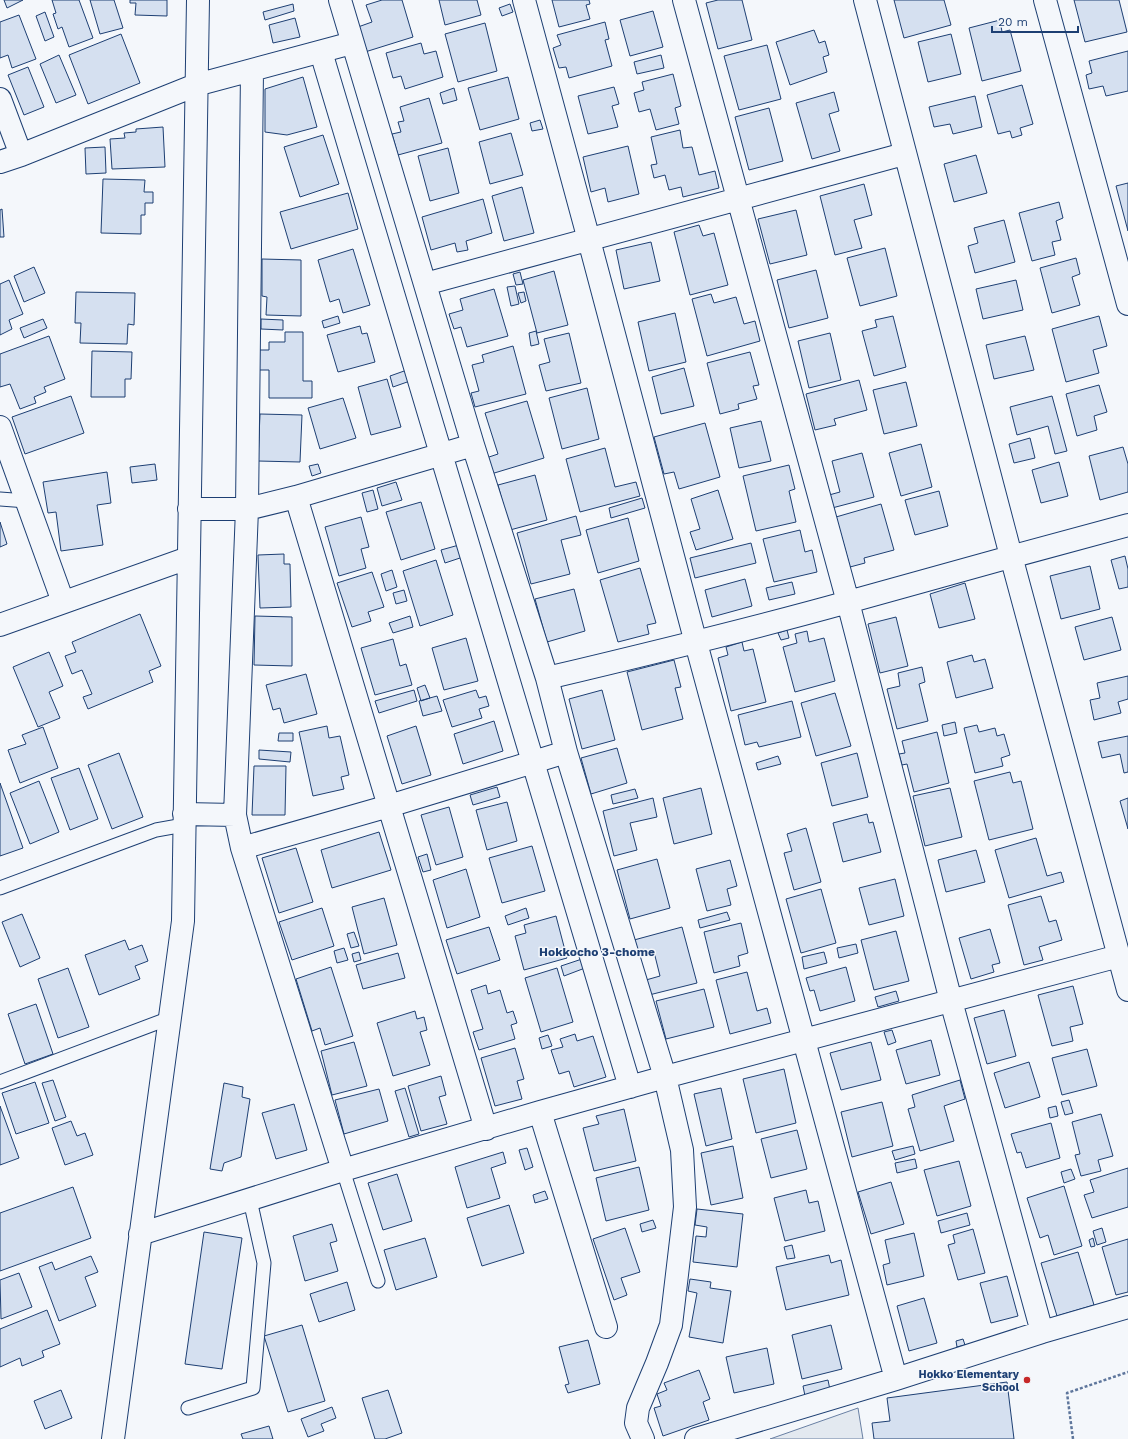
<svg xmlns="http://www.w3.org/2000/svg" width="1128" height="1439" viewBox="0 0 1128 1439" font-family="'Work Sans',sans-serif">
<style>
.green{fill:#e3e9f0;stroke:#687fa3}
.building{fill:#d5e0f0;stroke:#1d3f73}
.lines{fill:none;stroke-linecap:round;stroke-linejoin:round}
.lane-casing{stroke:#1d3f73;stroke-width:15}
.street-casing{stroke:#1d3f73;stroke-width:24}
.path{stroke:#5e769c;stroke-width:2.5;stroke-dasharray:3 2;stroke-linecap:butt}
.lane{stroke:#f4f7fb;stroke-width:13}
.street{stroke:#f4f7fb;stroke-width:22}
.poi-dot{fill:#c62828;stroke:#f4f7fb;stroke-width:1.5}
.labels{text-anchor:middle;stroke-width:3;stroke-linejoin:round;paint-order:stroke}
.poi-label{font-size:11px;font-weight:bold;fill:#1d3f73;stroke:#f4f7fb;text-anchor:end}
.neighbourhood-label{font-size:12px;font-weight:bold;fill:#1d3f73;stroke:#f4f7fb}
</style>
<rect width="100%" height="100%" fill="#f4f7fb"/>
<path class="green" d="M858,1408l5,31h-93z"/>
<path class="building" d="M4,0h19l-16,8z
M52,0h27l14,38 -24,9 -7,-20 -4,2 -5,-15 3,-1z
M90,0h24l9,28 -23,6z
M130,0h37v16l-32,-1 1,-12h-6z
M382,0h20l11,37 -48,15 -7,-25 14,-5 -6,-17z
M439,0h38l4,15 -36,10z
M552,0h37l1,4 -4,1 4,14 -31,8z
M718,0h24l10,40 -34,9 -12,-46z
M894,0h50l7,25 -47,13z
M1074,0h45l8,32 -42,10z
M293,4l1,7 -29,9 -2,-8z
M510,4l3,8 -11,4 -3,-8z
M653,11l10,36 -33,9 -10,-36z
M45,12l9,25 -9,4 -9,-25z
M19,15l17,44 -24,9 -4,-13 -8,3v-36z
M295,18l5,19 -27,6 -4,-18z
M1000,20l2,12 8,-2 11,41 -39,10 -13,-53z
M605,22l4,17 -4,1 7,26 -43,12 -3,-11 -7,1 -6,-20 8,-3 -4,-10z
M485,23l12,48 -39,11 -13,-48z
M814,30l5,13 6,-2 4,14 -6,2 4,15 -37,13 -14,-43z
M121,34l19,49 -52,21 -19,-49z
M951,34l10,40 -33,8 -10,-40z
M421,43l3,11 12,-3 7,26 -38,12 -4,-13 -8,2 -7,-25z
M767,45l14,54 -42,11 -15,-54z
M1128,51v40l-22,5 -3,-10 -14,3 -3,-14 6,-2 -3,-12z
M59,55l17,40 -20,8 -16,-39z
M661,55l3,13 -27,6 -3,-12z
M28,67l16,40 -20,8 -16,-40z
M673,74l8,32 -6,2 4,16 -23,6 -6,-21 -11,3 -5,-19 10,-3 -2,-8z
M303,77l14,50 -30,8 -22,-3v-43z
M508,77l11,42 -39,11 -12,-42z
M1022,85l11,39 -13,4 2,7 -10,3 -2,-7 -12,3 -11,-39z
M614,87l5,17 -7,2 6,21 -30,7 -10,-38z
M454,88l3,12 -14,4 -3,-11z
M834,92l5,19 -10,3 11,37 -28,8 -16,-56z
M975,96l7,31 -29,7 -3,-10 -16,3 -5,-20z
M429,98l13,45 -44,12 -6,-21 9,-2 -3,-10 6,-1 -4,-14z
M769,108l14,53 -34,9 -14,-53z
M540,120l3,9 -11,2 -2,-8z
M163,127l2,40 -53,2 -2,-30 15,-1 -1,-5 12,-1v-3z
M680,130l3,18 9,-1 7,28 16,-4 4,17 -36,9 -2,-10 -12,3 -4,-15 -11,3 -3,-13 6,-1 -6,-27z
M511,133l12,42 -33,9 -11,-42z
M323,135l16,49 -39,13 -16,-50z
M628,146l11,48 -31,8 -3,-14 -14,4 -8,-35z
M105,147l1,26 -20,1 -1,-26z
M448,148l11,45 -29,8 -12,-45z
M976,155l11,38 -33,9 -10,-38z
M103,179l42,1 -1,12h9v11h-8v12h-4v19l-40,-1z
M1128,183v48l-12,-45z
M864,184l8,31 -18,5 8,28 -27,7 -15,-59z
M522,187l12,46 -30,8 -12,-45z
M348,193l10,36 -67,20 -11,-37z
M483,199l9,34 -26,8 2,9 -11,2 -2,-9 -24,7 -9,-33z
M1059,202l4,16 -7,3 5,19 -9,2 3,13 -23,6 -13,-48z
M2,209l2,28h-4v-27z
M796,210l11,45 -37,9 -12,-45z
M1004,220l11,42 -40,11 -7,-27 10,-3 -4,-15z
M699,225l4,11 11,-3 14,52 -38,10 -16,-63z
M651,242l9,39 -36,8 -8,-39z
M885,248l12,48 -37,10 -13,-48z
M353,249l17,56 -27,8 -4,-14 -9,3 -12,-42z
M1076,258l4,16 -8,3 8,28 -28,8 -12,-45z
M262,259l39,1v56l-35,-1 1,-18 -5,-1z
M34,267l11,26 -21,9 -10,-26z
M816,270l12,48 -39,10 -12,-48z
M554,271l14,54 -31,8 -14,-53z
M520,272l3,12 -7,1 -3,-11z
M9,280l14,34 -14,6 3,9 -12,6v-51z
M1016,280l7,30 -40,9 -7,-30z
M515,286l4,18 -8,2 -4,-19z
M494,289l14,47 -41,11 -6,-20 -7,2 -5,-15 14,-4 -3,-11z
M76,292l59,1 -1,32 -6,-1 -1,20 -47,-1 1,-20h-6z
M524,292l2,9 -5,2 -3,-10z
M711,294l3,9 22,-6 8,27 11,-3 5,20 -53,15 -15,-57z
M675,313l11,49 -37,9 -11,-49z
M338,316l2,7 -16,5 -2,-7z
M893,316l13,51 -32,9 -12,-45 15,-4 -2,-7z
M1099,316l8,30 -14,4 6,23 -33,9 -14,-53z
M43,319l4,9 -23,10 -4,-10z
M261,319l22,1v10l-22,-1z
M360,326l2,8 5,-1 8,29 -37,10 -11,-37z
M536,331l3,13 -8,2 -2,-13z
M285,332h18v49h9v17h-43v-28h-12l1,-20h11v-8h16z
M569,333l12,50 -35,8 -7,-26 11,-3 -6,-23z
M830,333l11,47 -32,8 -11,-47z
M49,336l16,43 -21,8 2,5 -12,5 2,6 -16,6 -10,-25 -10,3v-33z
M1025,336l9,34 -40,9 -8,-34z
M513,346l13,48 -51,13 -4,-14 8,-2 -7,-26 12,-3 -2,-7z
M92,351l40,1 -1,27h-6v18h-34z
M750,352l9,33 -6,1 4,13 -19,5 1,5 -19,5 -13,-51z
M684,368l10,38 -33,8 -9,-37z
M407,370l3,11 -17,6 -3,-11z
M387,379l14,48 -30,8 -13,-48z
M859,380l8,30 -33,9 2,6 -21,5 -9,-36z
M906,382l11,44 -33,8 -11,-44z
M1099,385l8,27 -13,4 3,14 -20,6 -11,-42z
M587,388l12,51 -37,10 -13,-51z
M71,396l13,37 -59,21 -13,-37z
M1052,396l15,55 -12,3 -7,-28 -31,9 -7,-28z
M343,398l13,40 -36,11 -12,-41z
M527,401l17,57 -53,16 -5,-16 12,-4 -13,-41z
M260,414l42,1 -2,47 -42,-1z
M761,421l10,40 -32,7 -9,-40z
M705,423l15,54 -41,12 -5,-17 -10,2 -10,-37z
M1030,438l5,20 -21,5 -5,-19z
M921,444l11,43 -31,9 -12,-43z
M1123,447l5,17v28l-28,8 -11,-44z
M605,448l10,39 21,-5 4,14 -60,16 -14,-53z
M862,453l12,44 -42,11 -3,-13 11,-3 -8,-31z
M1059,462l9,34 -27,7 -9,-33z
M155,464l2,16 -25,3 -2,-16z
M318,464l3,9 -9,3 -3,-10z
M789,465l6,24 -6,2 7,31 -40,9 -13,-55z
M107,472l4,31 -14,2 6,40 -42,6 -5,-39 -8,1 -5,-31z
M535,475l12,45 -37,10 -12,-45z
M396,482l6,18 -20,6 -5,-18z
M373,490l5,19 -11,3 -5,-19z
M718,490l15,49 -37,11 -6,-18 10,-3 -9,-30z
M939,491l9,35 -33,9 -10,-35z
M642,498l3,10 -34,10 -2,-10z
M421,502l14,47 -34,11 -15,-48z
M881,504l13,46 -30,8 1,5 -15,4 -14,-50z
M576,516l5,19 -20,5 9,34 -39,10 -14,-51z
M361,517l8,30 -8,2 5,19 -27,8 -14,-49z
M628,518l11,43 -41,12 -12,-43z
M0,522l7,22 -7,3z
M800,530l5,22 7,-2 5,22 -43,10 -11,-43z
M751,543l5,20 -61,15 -5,-20z
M459,545l4,12 -18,6 -4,-13z
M284,554v10h6l1,43 -31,1 -2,-53z
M1125,556l3,13v18l-9,2 -8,-29z
M436,560l17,55 -33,11 -17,-55z
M1090,566l10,43 -39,10 -11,-43z
M640,568l16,55 -9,2 2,9 -31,8 -18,-62z
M392,570l5,17 -11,4 -5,-17z
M372,572l12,35 -16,5 3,9 -19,6 -15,-44z
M745,579l7,27 -40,11 -7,-27z
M792,582l3,12 -26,6 -3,-12z
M965,583l10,36 -36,9 -9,-34z
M574,589l11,42 -38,11 -12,-43z
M404,590l3,11 -11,3 -3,-11z
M140,614l21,52 -12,5 4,11 -65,27 -5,-12 9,-3 -10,-24 -10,4 -7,-18 11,-4 -4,-10z
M255,616l37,1v49l-38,-1z
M410,616l3,11 -20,6 -4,-10z
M896,617l12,49 -28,7 -12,-49z
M1112,617l9,33 -37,10 -9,-33z
M787,630l2,8 -8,2 -3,-7z
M807,631l2,11 15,-4 11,43 -40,11 -12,-45 14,-4 -2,-9z
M466,638l12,43 -34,9 -12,-42z
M393,639l7,27 6,-2 6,21 -37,10 -14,-47z
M742,642l2,9 9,-2 13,53 -35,9 -13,-53 10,-3 -2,-8z
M49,652l14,34 -14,6 11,26 -22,9 -25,-60z
M972,655l2,7 11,-3 8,29 -37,10 -9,-36z
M674,660l7,27 -6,1 8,31 -41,11 -15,-58z
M922,667l3,15 -6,2 9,37 -31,8 -10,-40 13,-3 -2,-13z
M306,674l11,40 -33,9 -4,-15 -7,2 -7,-25z
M1128,676v23l-10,3 3,11 -27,7 -4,-20 10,-2 -3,-15z
M425,685l5,13 -9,3 -4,-13z
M414,690l3,11 -38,12 -4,-12z
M476,690l3,8 7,-2 3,10 -10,3 3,9 -30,9 -9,-27z
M602,690l13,50 -33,9 -13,-50z
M835,693l16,53 -35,10 -15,-53z
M437,696l5,15 -19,5 -4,-15z
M792,701l9,36 -42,10 -2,-5 -12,3 -7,-30z
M494,721l9,30 -40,13 -9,-30z
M955,722l2,11 -13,3 -2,-11z
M977,725l2,7 16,-4 2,8 7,-2 6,21 -9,3 2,8 -28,7 -11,-45z
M327,726l2,12 11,-2 9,39 -8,2 3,12 -31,7 -14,-64z
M416,726l15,49 -29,9 -15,-48z
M43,727l15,41 -38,15 -12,-33 18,-6 -4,-9z
M937,732l12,51 -35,9 -7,-28 -5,1 -3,-11 6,-1 -3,-12z
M279,733h14v8h-15z
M1128,736v36l-4,1 -4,-19 -18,4 -4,-16z
M617,748l10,35 -36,11 -10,-36z
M259,750l32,2 -1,10 -31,-3z
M119,753l24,64 -31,12 -24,-64z
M857,753l11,44 -36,9 -11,-43z
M778,756l3,8 -23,6 -2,-7z
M254,766h32l-1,49h-33z
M79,768l19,51 -28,11 -19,-52z
M1010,772l3,11 8,-2 12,48 -44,11 -15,-59z
M39,781l20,51 -29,12 -20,-51z
M0,783l23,65 -23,8z
M497,787l3,10 -27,8 -3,-10z
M701,788l11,46 -38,10 -11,-46z
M950,788l12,49 -37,9 -12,-50z
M635,789l3,9 -25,6 -2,-9z
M653,798l4,19 -27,6 7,27 -23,6 -11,-45z
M1128,798v31l-8,-28z
M507,802l10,39 -30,9 -11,-40z
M449,807l14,50 -27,8 -15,-50z
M867,814l2,9 4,-1 8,30 -38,10 -10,-39z
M806,828l15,54 -27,8 -10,-37 8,-2 -5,-17z
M379,832l12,38 -59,18 -11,-38z
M1036,838l11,38 14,-4 3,10 -55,16 -14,-48z
M532,846l13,45 -43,12 -13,-45z
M296,848l17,54 -34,11 -17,-55z
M976,850l9,32 -39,10 -8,-32z
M427,854l4,16 -8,2 -5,-15z
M657,859l13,49 -40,11 -13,-49z
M730,860l7,26 -10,3 4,16 -24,6 -11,-42z
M466,869l14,48 -33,11 -14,-48z
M895,879l9,37 -35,9 -10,-37z
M821,889l15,54 -35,10 -15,-54z
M1041,896l8,26 7,-2 6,20 -23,7 4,13 -19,5 -16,-60z
M384,898l13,47 -33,9 -12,-47z
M322,908l12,38 -42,14 -13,-38z
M526,908l3,10 -21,7 -3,-9z
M727,912l3,8 -30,8 -2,-8z
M22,914l18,44 -20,9 -18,-45z
M556,916l11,42 -43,12 -9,-34 11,-3 -2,-8z
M741,923l7,30 -10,3 2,10 -26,7 -10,-41z
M489,927l11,33 -43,14 -11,-34z
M682,927l15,56 -48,12 -3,-15 14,-4 -6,-24 -15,4 -5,-16z
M990,929l10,34 -8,2 2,7 -23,7 -12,-41z
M896,931l13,50 -35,9 -13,-50z
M354,932l5,14 -8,2 -4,-14z
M125,940l4,10 13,-5 6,16 -13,5 5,13 -41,16 -14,-40z
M856,944l2,9 -19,5 -2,-10z
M344,948l4,12 -11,3 -3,-12z
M359,952l2,8 -7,2 -2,-8z
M824,952l3,11 -23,6 -2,-12z
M398,953l7,25 -42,11 -7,-24z
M582,959l3,9 -21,8 -3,-10z
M331,967l22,69 -28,9 -5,-17 -8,3 -16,-52z
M846,967l9,34 -35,10 -6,-21 -4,1 -4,-13z
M68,968l21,59 -31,11 -20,-59z
M557,968l16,54 -32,10 -16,-54z
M747,972l10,39 10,-3 4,15 -41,11 -14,-54z
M486,985l2,9 12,-4 7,23 6,-2 4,12 -6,2 4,14 -36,11 -6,-18 10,-3 -12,-39z
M1073,986l10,38 -13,3 3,14 -21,5 -14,-51z
M704,989l10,38 -48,12 -10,-38z
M896,991l3,10 -21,6 -3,-10z
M36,1004l17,50 -28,10 -17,-50z
M1004,1010l12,46 -29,8 -13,-46z
M415,1011l2,8 7,-2 3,13 -7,2 10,33 -37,11 -16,-53z
M892,1030l4,12 -8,3 -4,-13z
M575,1034l2,7 16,-5 13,41 -32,10 -5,-16 -10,3 -8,-24 12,-3 -3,-8z
M548,1035l4,11 -10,3 -3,-11z
M931,1040l9,35 -34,9 -10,-34z
M354,1042l13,44 -35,9 -11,-44z
M871,1042l10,38 -40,10 -11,-37z
M515,1048l9,31 -7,2 5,18 -27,7 -14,-48z
M1087,1049l10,37 -35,9 -10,-37z
M1029,1062l11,35 -35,11 -11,-35z
M784,1069l12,54 -40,10 -13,-54z
M441,1076l5,19 -7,2 8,27 -26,7 -13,-45z
M53,1080l13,37 -11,4 -13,-38z
M960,1080l5,19 -21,7 10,35 -34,10 -12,-42 7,-2 -3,-12z
M35,1082l14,41 -33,11 -14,-41z
M224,1083l19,4 -1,10 8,2 -9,58 -17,6 -2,8 -12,-2z
M405,1088l14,46 -10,3 -14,-46z
M721,1088l11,51 -26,7 -12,-52z
M379,1089l9,32 -44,13 -9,-34z
M1069,1100l4,13 -8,2 -4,-13z
M882,1102l11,44 -41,11 -11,-45z
M294,1104l13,46 -31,9 -14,-46z
M0,1106l19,52 -19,7z
M1056,1106l2,10 -8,2 -2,-10z
M624,1109l12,52 -42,10 -11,-43 16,-4 -3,-8z
M1101,1114l12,42 -15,4 3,11 -20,5 -6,-21 5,-1 -8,-32z
M71,1121l6,15 8,-3 8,22 -28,10 -13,-37z
M1051,1123l9,35 -34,10 -5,-16 -4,1 -6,-19z
M797,1130l10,39 -36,9 -10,-39z
M733,1146l10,52 -32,7 -10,-52z
M913,1146l2,8 -20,6 -3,-9z
M527,1148l6,19 -8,3 -6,-20z
M503,1152l3,11 -15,5 9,30 -33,10 -12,-41z
M915,1159l2,9 -20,5 -2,-10z
M959,1161l12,45 -34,10 -13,-46z
M639,1167l10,43 -43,11 -10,-43z
M1128,1168v39l-36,11 -8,-23 10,-3 -4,-12z
M1071,1169l4,10 -11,4 -3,-11z
M397,1174l15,47 -29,9 -15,-47z
M891,1182l13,42 -33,10 -13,-42z
M1064,1186l18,60 -28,9 -6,-20 -8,3 -13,-40z
M73,1187l18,51 -91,33v-58z
M806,1190l3,13 9,-2 7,30 -40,10 -11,-43z
M545,1191l3,8 -13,4 -2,-8z
M509,1205l15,48 -42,13 -15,-48z
M697,1209l46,5 -6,53 -44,-5 3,-26 10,1 1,-10 -12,-2z
M967,1213l3,12 -29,8 -3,-12z
M653,1220l3,8 -14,4 -2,-8z
M332,1224l5,17 -7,2 8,28 -33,10 -12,-45z
M625,1228l15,44 -19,6 6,17 -13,5 -21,-61z
M1102,1228l4,14 -9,3 -4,-14z
M973,1229l12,44 -27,7 -10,-35 7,-2 -2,-8z
M204,1232l38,6 -20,131 -37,-5z
M914,1233l10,43 -37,9 -4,-20 7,-2 -5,-23z
M425,1238l12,39 -41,13 -12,-40z
M1093,1238l2,8 -4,1 -2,-7z
M1128,1239v53l-12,3 -14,-48z
M792,1245l3,13 -8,1 -3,-12z
M1078,1252l16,53 -37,11 -16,-53z
M829,1255l2,8 10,-3 8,35 -63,15 -10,-43z
M91,1256l7,16 -13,5 11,29 -37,15 -20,-54 13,-5 3,8z
M19,1273l13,34 -31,12 -1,-39z
M1007,1276l11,40 -27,7 -11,-40z
M690,1279l21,3 -1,6 21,3 -8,52 -34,-6 8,-44 -9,-2z
M347,1282l8,28 -36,12 -9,-28z
M924,1298l13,45 -28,8 -12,-45z
M47,1310l13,34 -18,7 2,6 -22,9 -2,-8 -20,9v-38z
M302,1325l23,76 -37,11 -24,-76z
M831,1325l11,44 -40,10 -10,-44z
M963,1339l2,6 -8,2 -1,-6z
M588,1340l12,44 -32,9 -3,-8 4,-1 -10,-37z
M767,1348l7,36 -40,9 -8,-36z
M699,1370l11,29 -7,3 6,18 -46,16 -9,-28 7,-2 -4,-12 10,-4 -3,-7z
M828,1380l2,10 -25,6 -2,-10z
M1007,1382l7,57h-140l-2,-16 18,-2 -3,-23z
M61,1390l11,28 -27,11 -11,-28z
M388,1390l14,43 -17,6h-10l-13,-41z
M332,1407l4,11 -15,6 3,7 -16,6 -7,-18z
M269,1426l4,13h-30l-2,-5z"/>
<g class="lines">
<defs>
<path id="lane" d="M0,499l27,2
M0,888l156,-58 28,-5
M0,1082l170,-64
M343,1170l35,111
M188,1408l65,-20 11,-125 -14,-63"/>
<path id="street" d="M340,0l133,445 74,233 19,74 99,325 17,73 3,57 -14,118 -14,38 -19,45 -2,15 7,16
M524,0l65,240 107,403 200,736
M684,0l164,602 103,399 91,331
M865,0l146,556 117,434
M1045,0l83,304
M321,52l309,1035
M252,71l-5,438 -12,306 7,33 101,322
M0,99l21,56
M0,162l21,-7 175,-70 156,-42
M425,284l479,-130
M0,427l63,175
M296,497l190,632
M189,509h58l49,-12 177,-52
M0,625l188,-67
M547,678c101,-24 201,-48 301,-76 94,-26 186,-52 280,-77
M184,814l51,1
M242,848l147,-42 177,-54
M540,1112l66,215
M140,1234l203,-64 197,-58 125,-35 454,-121
M113,1439l70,-518 15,-921
M696,1439l200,-60 146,-47 86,-25"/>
</defs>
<use href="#lane" class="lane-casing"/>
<use href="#street" class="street-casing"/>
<path class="path" d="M1073,1439l-6,-46 61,-21"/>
<use href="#lane" class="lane"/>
<use href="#street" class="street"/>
</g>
<circle class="poi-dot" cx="1027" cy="1380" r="4"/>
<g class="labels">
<g class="poi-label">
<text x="1019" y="1378">Hokko Elementary<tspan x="1019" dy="13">School</tspan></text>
</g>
<g class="neighbourhood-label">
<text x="597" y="956">Hokkocho 3-chome</text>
</g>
</g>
<path d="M992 26v6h86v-6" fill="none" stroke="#1d3f73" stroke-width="2"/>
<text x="998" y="26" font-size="12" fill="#1d3f73" stroke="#f4f7fb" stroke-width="3" paint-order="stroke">20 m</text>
</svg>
